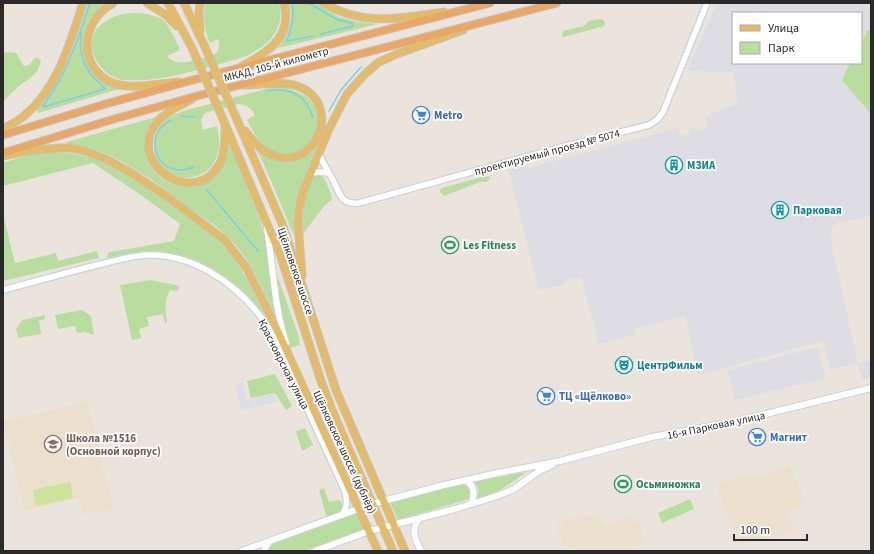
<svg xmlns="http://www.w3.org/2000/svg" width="874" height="554" viewBox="0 0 874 554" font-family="'Source Sans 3',sans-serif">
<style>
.industrial{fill:#dedde4}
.education{fill:#ebdfce}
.green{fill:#b9dd9e}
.pitch{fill:#cbe39b}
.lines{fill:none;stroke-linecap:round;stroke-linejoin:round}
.stream{stroke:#79d1e4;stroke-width:1.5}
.tertiary-casing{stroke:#ccd0da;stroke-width:8}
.secondary-casing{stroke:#ccd0da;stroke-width:8}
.primary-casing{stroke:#c3c3c3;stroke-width:9}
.trunk-casing{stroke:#c3c3c3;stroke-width:9}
.tertiary{stroke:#fff;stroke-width:5.5}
.secondary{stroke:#fff;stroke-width:6}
.primary{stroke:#e4bc69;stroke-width:7}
.trunk{stroke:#eaa866;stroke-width:7}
.primary-bridge-casing{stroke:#c3c3c3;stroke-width:9;stroke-linecap:butt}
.primary-bridge{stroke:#e4bc69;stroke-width:7}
.labels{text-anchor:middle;stroke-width:3.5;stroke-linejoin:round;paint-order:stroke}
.street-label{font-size:11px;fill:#2a2a2a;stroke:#fff}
.shop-label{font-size:11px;font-weight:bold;fill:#366cbe;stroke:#fff;text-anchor:start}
.culture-label{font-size:11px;font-weight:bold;fill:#0d838f;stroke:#fff;text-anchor:start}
.leisure-label{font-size:11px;font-weight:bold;fill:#27864d;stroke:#fff;text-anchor:start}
.education-label{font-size:11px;font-weight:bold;fill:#785e54;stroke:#fff;text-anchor:start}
</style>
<rect width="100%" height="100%" fill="#ebe4dd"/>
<path class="industrial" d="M717,3h154v27l-4,1 -6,12v-30h-128v50h117l-8,17 29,34v102l-32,6 -6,5 -3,10 28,126 13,-3v18l-8,2 -6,-17 -27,7 -7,-29 -125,34 -13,-59 -52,13 1,6 -35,9 -18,-67 -16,4 -2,4 -24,5 -31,-120 19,-5 1,3 150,-40 2,8 11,-3 -1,-4 5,-1 2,3 11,-3 -3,-11 33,-15 -5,-30 -46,-1z
M818,347l8,31 -91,22 -8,-30z
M243,382l4,18 27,-6 2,8 -35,8 -6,-26z"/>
<path class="education" d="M88,402l25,106 -30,7 -4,-17 -55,13 -21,-90z
M789,464l17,38 -19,10 8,19 -39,10 -1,-2 -6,2v1l-9,2 -24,-58 28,-12 14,4z
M578,515l23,3 4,9 27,-12 2,7 4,-1 8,21 -14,6v3h-56l-2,-3 -10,-2 -8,-22z"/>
<path class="green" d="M88,3h16c-33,27 -26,72 15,86l-81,24 -1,-4c28,-27 39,-70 51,-106z
M205,3h74c7,28 -13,44 -35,54 -33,9 -65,20 -98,23 -8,0 -15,1 -22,0 -9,-1 -17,-6 -23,-13 -31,-39 22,-67 61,-48 9,8 13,21 18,31l-13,6c9,11 25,5 36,2 4,-1 10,-2 13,-5 4,-4 4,-10 2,-14l-8,4c-6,-13 -7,-26 -5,-40z
M289,3h26l24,14 20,5 19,2 -100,24c10,-14 16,-28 11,-45z
M600,19l4,1 1,5 -1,1 -40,11 -2,-1 1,-5 21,-5 5,-5z
M871,30v84l-29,-34 8,-17h11v-20l6,-12z
M11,52l5,1 8,13 5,-1 7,-8 5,3c-3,16 -11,17 -22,26 -6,5 -11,11 -16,16v-49z
M278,88c73,5 31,91 -12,59 -9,-7 -14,-18 -19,-27l8,-5c-4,-7 -8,-10 -16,-11l-31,8 -3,1 -4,7 2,10 14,-4c16,67 -67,65 -63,16 1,-9 6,-18 13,-23 13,-9 28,-11 43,-15 19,-5 38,-10 56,-15z
M156,117c-47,62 67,108 73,25l31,78 4,14 11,81c-13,-26 -25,-57 -47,-78 -11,-11 -26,-20 -39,-29 -37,-28 -78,-62 -126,-65z
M317,146c-14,34 -23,53 -23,90l-28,-67 -10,-20c21,17 43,17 61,-3z
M58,152c50,2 90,36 129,65 12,9 27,17 37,28 18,21 29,46 41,71 -26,-36 -70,-65 -115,-65 -14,0 -29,4 -43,7l1,-5 2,-1 64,-11 6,-17 -39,-29 -48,-32 -90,23v-23l25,-8z
M314,174c2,0 5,0 7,1 4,3 11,19 11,24l-7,6 -23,30 2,-33z
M485,176l6,1 -4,5h-7l-36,14 -4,-4v-3l2,-1z
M3,214l12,49 41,-10 2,8 39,-10 2,7 -96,23z
M276,272l22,62 2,11 -11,3 -8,-30 -6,-45z
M151,280l29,6 -3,5 -7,-1c-6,11 -5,19 -3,32l-2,1 -2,-9 -16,3 2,9 -10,3 2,9 -9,2 -12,-55z
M82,310l9,6 3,19 -9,-3 -8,1 -2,-7 -17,3 -3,-14z
M45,315v4l-6,2 2,13 -23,4 -2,-9 6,-9z
M275,374l17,32 -6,4 -11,-17 -24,5 -4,-17z
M305,428l8,17 -11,6 -6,-20z
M527,472l-27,18 -23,9 2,-9 -5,-9z
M463,484c7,4 8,8 6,15l-71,21 -8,-18z
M324,488l5,14 10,-2c11,10 -4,15 -12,18l-8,-28z
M690,499l4,10 -32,14 -4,-10z
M357,512l8,17 -61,22h-36l2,-6z"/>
<path class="pitch" d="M70,482l3,16 -37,8 -3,-16z"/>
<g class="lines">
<path class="stream" d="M292,3c3,13 0,25 -5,37l1,1 25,-5
M309,3l29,17 14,3 1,3
M81,32c-2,17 1,33 13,46 4,3 8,6 11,11l-62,18v-1c23,-31 35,-67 47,-103
M321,34l32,-8
M267,91c23,-4 39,3 46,27
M329,111l12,-21 20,-23
M181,116l13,1
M171,120c-33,17 -11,62 23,47
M206,189l52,62"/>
<defs>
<path id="tertiary" d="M319,153c3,9 8,16 13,25 8,14 7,27 27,25l203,-56 87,-22 8,-5 6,-8 44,-109
M310,173l11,-1 7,1
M3,290c31,-8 62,-17 94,-25 16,-4 34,-9 50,-10 42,-2 84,25 110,57 17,20 28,48 39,72 16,36 33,71 49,107 2,9 3,18 -4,24"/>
<path id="secondary" d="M267,228c6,38 7,78 19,115
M466,480c9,7 9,14 5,24
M420,518c-10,10 -5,21 1,33
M242,551l130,-47 72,-19 54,-12 62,-12 92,-24 81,-15 138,-34
M264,551l1,-3 5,-7
M315,551l54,-20 86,-22 42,-13 17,-7 25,-18 13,-6"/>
<path id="primary" d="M113,3c-36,20 -35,72 7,82 16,4 43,-2 59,-3
M147,3l19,12 11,11
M168,3l24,45
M184,3l20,42
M323,3c42,24 76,15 121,9
M200,31l-1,-19 1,-9
M242,66c26,-13 51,-30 42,-63
M192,99c-11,6 -24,12 -33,21 -38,43 38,92 62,41 4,-10 4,-23 4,-33
M238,122l45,104 53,164 69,161
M225,124l56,133 39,121 12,32 61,141
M3,129c7,-4 15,-8 21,-13 34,-28 46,-73 59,-113
M245,131c7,9 16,20 27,24 45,18 72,-53 25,-69 -14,-5 -37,-1 -52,-1
M3,156l24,-5 31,-3h13l14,3 21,8 24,13 36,24 59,44 22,29 27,54 104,228
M302,276l-4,-53 1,-13 4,-18 26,-63 18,-35 19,-21 13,-11 18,-8 66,-24"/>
<path id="trunk" d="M3,135l106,-32 84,-23 297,-77
M3,153l111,-34 83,-23 360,-93"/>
</defs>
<use href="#tertiary" class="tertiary-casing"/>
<use href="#secondary" class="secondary-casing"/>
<use href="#primary" class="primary-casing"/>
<use href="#trunk" class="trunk-casing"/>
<use href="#tertiary" class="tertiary"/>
<use href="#secondary" class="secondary"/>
<use href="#primary" class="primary"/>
<use href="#trunk" class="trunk"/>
<defs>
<path id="primary-bridge" d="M204,45l34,77
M192,48l33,76"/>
</defs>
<use href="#primary-bridge" class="primary-bridge-casing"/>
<use href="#primary-bridge" class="primary-bridge"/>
</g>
<defs>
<symbol id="supermarket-ring" viewBox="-11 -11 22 22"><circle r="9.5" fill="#fff" stroke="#3f7fe0" stroke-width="1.5"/><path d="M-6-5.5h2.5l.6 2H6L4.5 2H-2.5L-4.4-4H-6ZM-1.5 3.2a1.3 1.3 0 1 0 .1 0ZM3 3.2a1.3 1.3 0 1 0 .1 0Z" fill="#3f7fe0"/></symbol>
<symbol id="building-ring" viewBox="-11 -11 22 22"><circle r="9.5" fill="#fff" stroke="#0f9aa8" stroke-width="1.5"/><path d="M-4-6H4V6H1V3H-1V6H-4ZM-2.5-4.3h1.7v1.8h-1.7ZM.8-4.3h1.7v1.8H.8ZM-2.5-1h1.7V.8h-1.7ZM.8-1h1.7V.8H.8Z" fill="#0f9aa8"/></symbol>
<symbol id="stadium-ring" viewBox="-11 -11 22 22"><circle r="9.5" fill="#fff" stroke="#2e9e5b" stroke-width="1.5"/><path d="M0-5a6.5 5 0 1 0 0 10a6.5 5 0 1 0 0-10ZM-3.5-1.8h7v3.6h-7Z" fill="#2e9e5b"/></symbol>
<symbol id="theatre-ring" viewBox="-11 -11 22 22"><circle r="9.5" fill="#fff" stroke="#0f9aa8" stroke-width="1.5"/><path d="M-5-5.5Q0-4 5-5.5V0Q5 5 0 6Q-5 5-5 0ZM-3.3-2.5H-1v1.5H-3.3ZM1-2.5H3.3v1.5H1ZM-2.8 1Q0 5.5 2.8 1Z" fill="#0f9aa8"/></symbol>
<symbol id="school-ring" viewBox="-11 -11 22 22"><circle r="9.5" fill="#fff" stroke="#8d6e63" stroke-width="1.5"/><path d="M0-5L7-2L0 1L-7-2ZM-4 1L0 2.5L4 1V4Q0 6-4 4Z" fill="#8d6e63"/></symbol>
</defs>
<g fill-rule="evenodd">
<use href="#supermarket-ring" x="411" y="105" width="20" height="20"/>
<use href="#building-ring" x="664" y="155" width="20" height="20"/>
<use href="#building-ring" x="770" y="200" width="20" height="20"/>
<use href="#stadium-ring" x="440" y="235" width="20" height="20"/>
<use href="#theatre-ring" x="614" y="355" width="20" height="20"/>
<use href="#supermarket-ring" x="536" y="386" width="20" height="20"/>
<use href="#supermarket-ring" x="747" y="427" width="20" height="20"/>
<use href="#school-ring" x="43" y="434" width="20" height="20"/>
<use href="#stadium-ring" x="613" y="474" width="20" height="20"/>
</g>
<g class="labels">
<g class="street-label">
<text transform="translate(276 64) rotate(-15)" y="4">МКАД, 105-й километр</text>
<text transform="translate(547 152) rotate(-15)" y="4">проектируемый проезд № 5074</text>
<text transform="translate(296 271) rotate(71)" y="4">Щёлковское шоссе</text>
<text transform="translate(284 364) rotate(63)" y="4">Красноярская улица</text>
<text transform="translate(716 425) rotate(-12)" y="4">16-я Парковая улица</text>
<text transform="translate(345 452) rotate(65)" y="4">Щёлковское шоссе (дублёр)</text>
</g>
<g class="shop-label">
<text x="434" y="119">Metro</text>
<text x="559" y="400">ТЦ «Щёлково»</text>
<text x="770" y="441">Магнит</text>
</g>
<g class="culture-label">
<text x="687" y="169">МЗИА</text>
<text x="793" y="214">Парковая</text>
<text x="637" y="369">ЦентрФильм</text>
</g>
<g class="leisure-label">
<text x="463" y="249">Les Fitness</text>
<text x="636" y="488">Осьминожка</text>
</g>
<g class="education-label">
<text x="66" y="442">Школа №1516<tspan x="66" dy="13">(Основной корпус)</tspan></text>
</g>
</g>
<rect width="874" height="554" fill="none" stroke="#2a2a2a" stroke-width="8"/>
<rect x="732" y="12" width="130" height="52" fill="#ffffff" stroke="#aaaaaa"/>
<rect x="740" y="25" width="20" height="6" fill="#e4bc69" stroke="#aaaaaa"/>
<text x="768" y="32" font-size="12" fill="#2a2a2a">Улица</text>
<rect x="740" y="42" width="20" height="12" fill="#b9dd9e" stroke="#aaaaaa"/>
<text x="768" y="52" font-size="12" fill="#2a2a2a">Парк</text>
<path d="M734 534v6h73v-6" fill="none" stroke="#2a2a2a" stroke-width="2"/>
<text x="740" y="534" font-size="12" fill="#2a2a2a" stroke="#ffffff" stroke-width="3" paint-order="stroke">100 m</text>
</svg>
